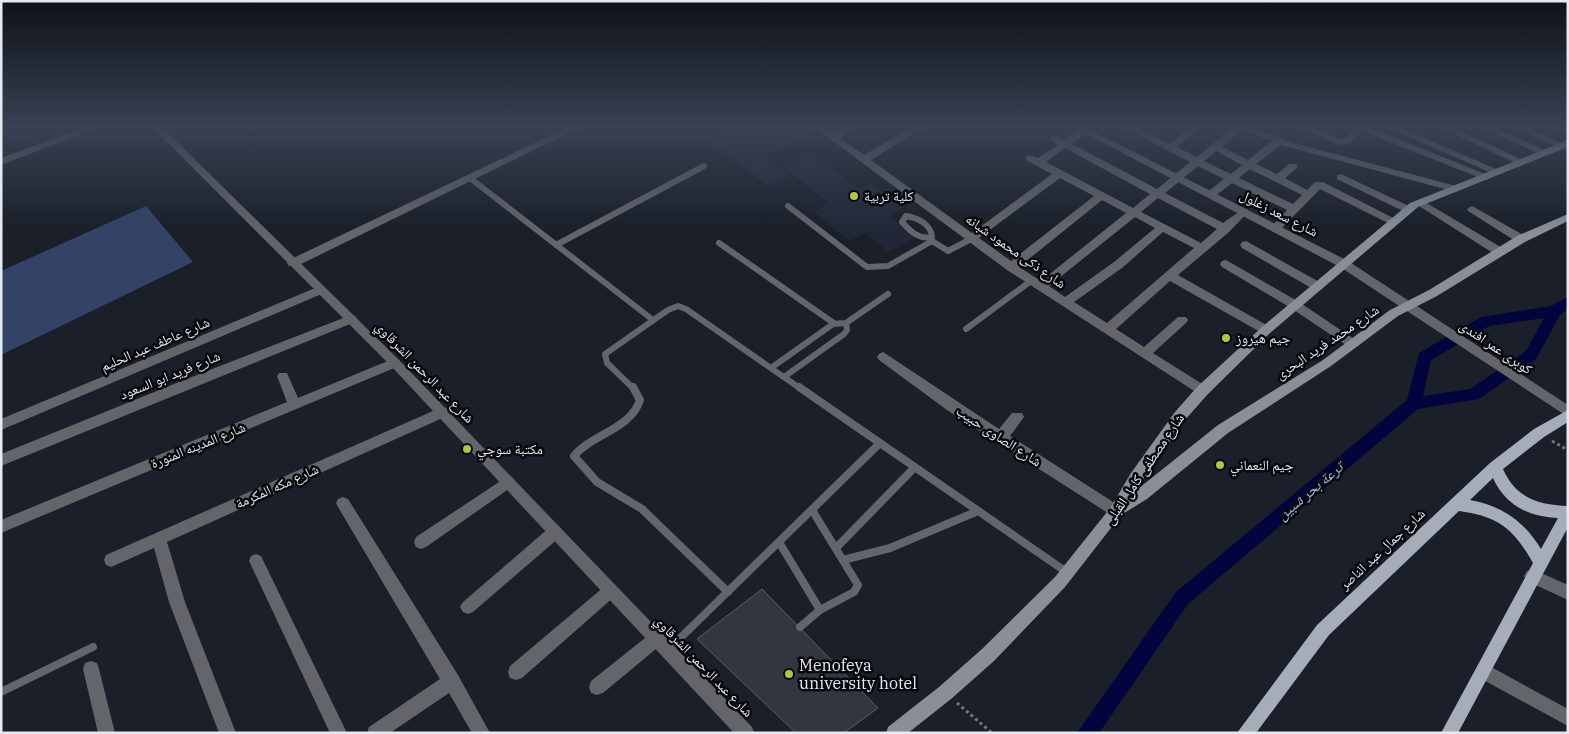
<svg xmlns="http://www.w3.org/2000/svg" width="1569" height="734" viewBox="0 0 1569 734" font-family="'IBM Plex Serif','Noto Naskh Arabic',serif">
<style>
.built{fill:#212737}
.green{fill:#334267}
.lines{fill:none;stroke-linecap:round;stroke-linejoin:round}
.canal{fill:#02043e;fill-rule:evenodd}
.building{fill:#313641;stroke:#585e6a}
.path{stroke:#71757e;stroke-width:3;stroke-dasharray:3 3;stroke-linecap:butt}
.service-far1{stroke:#63656b;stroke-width:6}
.service{stroke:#63656b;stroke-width:8}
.minor{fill:#63656b;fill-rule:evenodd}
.tertiary{fill:#63656b;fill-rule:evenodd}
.secondary{fill:#898e97;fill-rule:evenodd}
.primary{fill:#a7adb8;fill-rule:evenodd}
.poi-dot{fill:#b2c34c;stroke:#07090d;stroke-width:2}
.labels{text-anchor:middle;stroke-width:5;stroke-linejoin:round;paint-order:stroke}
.poi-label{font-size:14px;fill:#e5e9f0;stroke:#07090d;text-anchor:start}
.street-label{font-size:14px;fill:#e5e9f0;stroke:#07090d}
.water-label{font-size:15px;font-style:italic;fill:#a7bef5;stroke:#07090d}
.near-poi-label{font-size:16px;fill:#e5e9f0;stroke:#07090d;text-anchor:start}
</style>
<rect width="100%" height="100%" fill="#1a1f29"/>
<path class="built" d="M736,127h71l7,5 -49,23 25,20 -23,11 -54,-44 11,-5 -4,-3z
M812,153l47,36 12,-6 33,25 -14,8 26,20 -27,16 -24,-19 -15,8 -37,-29 16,-9 -46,-36z"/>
<path class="green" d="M146,206l47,56 -192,93v-84z"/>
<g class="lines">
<path class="canal" d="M1568,297v12l-8,6 -24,44 -57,40 -61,10 -230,195 -89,129h-22l99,-141 231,-192 12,-47 62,-36 70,-11zM1544,318l-18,33 -56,38 -47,7 8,-36 58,-34z"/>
</g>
<path class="building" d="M762,589l116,119 -34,25h-48l-99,-94z"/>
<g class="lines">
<path class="path" d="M1552,441l16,9
M957,703l35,30"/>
<path class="service-far1" d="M470,178l183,142
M788,206l79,61 21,-1 44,-25
M906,216c12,2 25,8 26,21 -13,3 -22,-6 -30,-15z
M929,239l19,12 23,-12
M719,243l116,81
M556,245l148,-79
M966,329l65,-48
M771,368l62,-44 13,-1 42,-29
M784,377l60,-43 3,-4 -1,-7
M634,389l-27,-26 -2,-9 63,-44 10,-4 8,3 115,80"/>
<path class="service" d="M633,387l7,13c-9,29 -48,34 -66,56l23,26 45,27 86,83
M799,387l269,186
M779,542l41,68
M836,548l79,-81
M843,560l47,-12 88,-37
M800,627l20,-17 34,-18 4,-7 -46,-75
M667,651l213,-208
M1,692l92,-45"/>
<path class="minor" d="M85,127h14l-98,38v-7z
M568,127h13l-284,139h-8l-2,-3 2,-3z
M814,127h11l9,6 9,-6h12l-15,11 24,17 48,-28h12l-53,33 101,73 80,-59 -26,-14v-4l4,-1 8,3 20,-13 -8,-5v-4h6l8,4 20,-13h11l-23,17 85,45 33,-27 -67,-35h13l33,17 22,-17h11l-25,20 20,10 37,-30h17l43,16 166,44 1,2 -5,3 -175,-47 -25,19 21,10 12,-10h8v4l-12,10 22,12 8,-8h8l76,39 -5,4 -4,-1 -70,-35 -41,42 -4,1 -5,-4 17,-18 -55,-27 -18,14h-8v-4l18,-14 -26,-13 -33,27 58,30 20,-14 5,3 -19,20 -51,43 92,52 2,3 -2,3h-8l-92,-52 -54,48 28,18 34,-30h8l2,3 -2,3 -33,30 54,34 1,4 -1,4 -5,1 -195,-126zM1242,130l30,11 -24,19 -26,-13zM1065,148l85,46 -17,14 -87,-46zM1216,151l26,14 -11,9 -27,-13zM1250,169l52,26 -9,9 -54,-26zM1060,178l34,18 -83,65 -32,-23zM1158,198l59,31 -16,14 -60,-31zM1102,200l24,13 -85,68 -22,-14zM1135,217l20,11 -41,34 -49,35 -16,-11zM1163,232l31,16 -87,75 -33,-21 48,-34z
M1297,127h14l30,12 3,-1 11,-11h14l123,50 -5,3 -4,-1 -121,-48 -12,12 -10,2z
M1386,127h13l104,45 -1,2h-8z
M1439,127h13l75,35 -1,2h-8z
M1480,127h13l56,25 -1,2h-8z
M1513,127h13l40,18 -5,3 -3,-1z
M1554,127h14v7z
M1341,174l70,33 1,2 -1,2h-8l-66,-32v-4z
M1420,199l84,50 2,3 -2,3h-8l-80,-51 -1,-2z
M1472,206l53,30 1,3 -1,3h-8l-49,-31 -1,-2z
M1246,241l75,42 2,3 -2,3h-8l-71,-41 -2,-3 2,-3z
M1226,260l73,42 58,39 2,3 -2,3h-8l-58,-39 -69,-41 -2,-3 2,-3z
M320,286l6,4 -2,3 -323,137v-11z
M351,315l4,1 2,3 -2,3 -354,144v-12l183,-74z
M883,352l116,77 13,-16h10l2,4 -14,19 111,71 2,4 -2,4 -5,2 -5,-2 -164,-105 -68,-50 -2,-3 2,-3z
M395,358l4,2 2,3 -2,3 -398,167v-13l286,-118 -10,-26 2,-3h8l11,25z
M442,407l5,1 2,4 -2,4 -280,126 18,60 51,131h-17l-50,-131 -15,-54 -43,19 -5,-2 -2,-5 2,-5z
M508,476l5,2 2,4 -2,4 -87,61 -5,2 -5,-2 -2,-5 2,-5z
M343,497l5,2 110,176 32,58h-18l-23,-40 -59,40h-23l2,-6 71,-48 -102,-172 -2,-4 2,-4z
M555,526l5,1 2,5 -2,5 -87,75 -5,2 -5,-2 -3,-5 3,-5 87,-75z
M256,554l5,2 86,177h-17l-81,-172 2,-5z
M1532,569l36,16v15l-41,-19 -3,-5 3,-5z
M610,584l5,2 3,5 -3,5 -93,82 -6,2 -6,-2 -2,-6 2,-6 95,-80z
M656,631l6,3 2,5 -2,5 -59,49 -6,2 -6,-2 -2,-6 2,-6 59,-47z
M91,661l6,2 2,6 16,64h-17l-15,-64 2,-6z
M1484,663l84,46v17l-90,-49 -2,-6 2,-6z"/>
<path class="tertiary" d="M152,127h10l237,233 353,367 2,6h-20l-343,-367z
M1073,127h12l263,134 220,144v12l-228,-150z"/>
<path class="secondary" d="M1568,140v7l-150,60 -148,126 -63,62 -22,25 -51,72 84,-67 105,-65 67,-50 39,-20 88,-54 51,-22v7l-43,21 -88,54 -39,20 -67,50 -103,67 -81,66 -26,16 -56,72 -71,74 -43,38 -43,34h-22l2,-6 51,-40 43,-38 73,-72 56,-70 20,-34 44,-61 22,-25 65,-60 148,-124z"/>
<path class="primary" d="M1568,410v12l-24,15 -41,32c13,29 35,36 65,37v21l-110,206h-17l92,-170c-19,-34 -35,-47 -74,-52l-130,124 -73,98h-19l80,-108 173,-162 44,-34zM1493,478c12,27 36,39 65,40l-17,31c-17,-28 -39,-43 -71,-49z"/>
</g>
<linearGradient id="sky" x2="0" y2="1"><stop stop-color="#0e1117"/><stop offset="0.55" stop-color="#384254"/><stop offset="1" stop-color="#384254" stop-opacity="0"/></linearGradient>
<rect width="1569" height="230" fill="url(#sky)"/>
<g class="poi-dot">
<circle cx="854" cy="196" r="5"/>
<circle cx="1226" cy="338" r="5"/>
<circle cx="467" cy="449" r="5"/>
<circle cx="1220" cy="465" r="5"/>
<circle cx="789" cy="674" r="5"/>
</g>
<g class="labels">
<g class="poi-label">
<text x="864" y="201">كلية تربية</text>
<text x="1236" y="343">جيم هيروز</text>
<text x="477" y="454">مكتبة سوجي</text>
<text x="1230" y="470">جيم النعماني</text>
</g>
<g class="street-label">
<text transform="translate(1279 213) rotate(27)" y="5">شارع سعد زغلول</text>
<text transform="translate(1016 251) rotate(35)" y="5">شارع ذكى محمود شبانه</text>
<text transform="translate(1327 342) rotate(-34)" y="5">شارع محمد فريد البحرى</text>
<text transform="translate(155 344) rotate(-23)" y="5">شارع عاطف عبد الحليم</text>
<text transform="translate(1496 347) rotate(34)" y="5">كوبرى عمر افندى</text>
<text transform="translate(425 372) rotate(46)" y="5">شارع عبد الرحمن الشرقاوي</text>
<text transform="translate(170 375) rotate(-22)" y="5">شارع فريد ابو السعود</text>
<text transform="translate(999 436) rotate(33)" y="5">شارع الصاوى حبيب</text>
<text transform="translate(198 445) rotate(-22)" y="5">شارع المدينه المنورة</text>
<text transform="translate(1144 469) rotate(-56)" y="5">شارع مصطفى كامل القبلى</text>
<text transform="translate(277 486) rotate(-24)" y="5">شارع مكه المكرمة</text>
<text transform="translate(1382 549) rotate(-43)" y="5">شارع جمال عبد الناصر</text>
<text transform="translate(704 666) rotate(46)" y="5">شارع عبد الرحمن الشرقاوي</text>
</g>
<g class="water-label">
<text transform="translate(1310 491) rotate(-40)" y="5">ترعة بحر شبين</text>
</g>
<g class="near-poi-label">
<text x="799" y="671">Menofeya<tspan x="799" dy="18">university hotel</tspan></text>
</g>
</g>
<rect width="1569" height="734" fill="none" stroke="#e5e9f0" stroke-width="5"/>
</svg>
